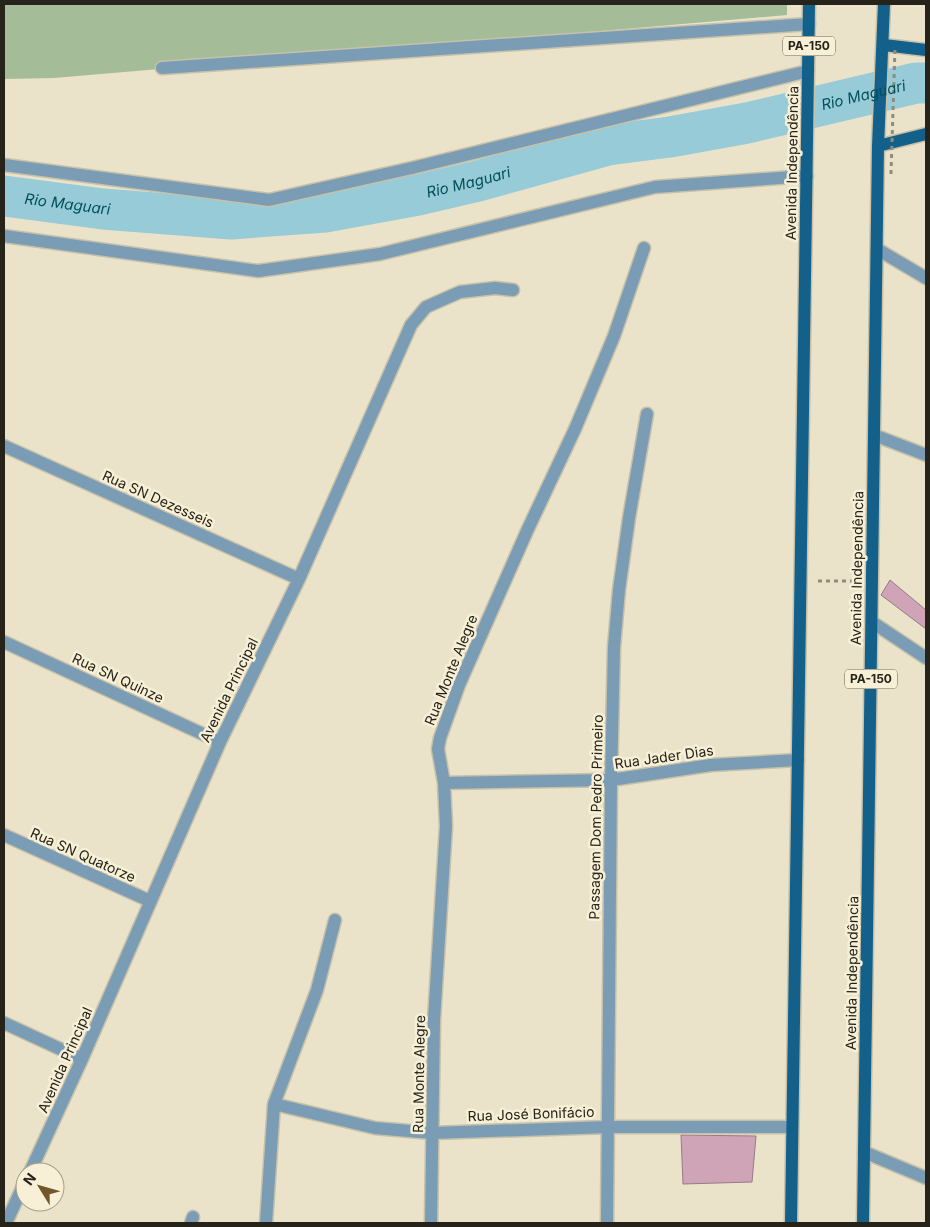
<svg xmlns="http://www.w3.org/2000/svg" width="930" height="1227" viewBox="0 0 930 1227" font-family="Inter,sans-serif">
<style>
.forest{fill:#a4bc97}
.lines{fill:none;stroke-linecap:round;stroke-linejoin:round}
.river{stroke:#97cbd7;stroke-width:41}
.building{fill:#cfa4b7;stroke:#957b87}
.minor-casing{stroke:#c7c1aa;stroke-width:15}
.major-casing{stroke:#c7c1aa;stroke-width:15}
.path{stroke:#918c79;stroke-width:3;stroke-dasharray:4 4;stroke-linecap:butt}
.minor{stroke:#7a9cb5;stroke-width:12}
.major{stroke:#13608b;stroke-width:12}
.path-bridge{stroke:#918c79;stroke-width:3;stroke-dasharray:4 4;stroke-linecap:butt}
.labels{text-anchor:middle;stroke-width:5;stroke-linejoin:round;paint-order:stroke}
.shield{fill:#f7f0d6;stroke:#656152;stroke-width:1}
.shield-label{font-size:12px;font-weight:bold;fill:#26241a}
.street-label{font-size:14px;fill:#26241a;stroke:#f7f0d6}
.water-label{font-size:15px;font-style:italic;fill:#00505d;stroke:#f7f0d6}
</style>
<rect width="100%" height="100%" fill="#eae3c9"/>
<path class="forest" d="M4,4h783v11l-733,63 -50,1z"/>
<g class="lines">
<path class="river" id="s1" d="M4,196l99,13 128,10 94,-7 93,-17 60,-14 130,-36 62,-8 77,-14 169,-40h10"/>
</g>
<path class="building" d="M890,580l36,30v19l-45,-34z
M681,1135l75,1 -4,46 -69,2z"/>
<g class="lines">
<defs>
<path id="minor" d="M162,68l647,-44
M4,165l265,35 143,-32 396,-97
M4,236l254,35 122,-17 275,-67 152,-11
M877,249l49,29
M874,435l52,20
M4,446l295,133
M872,622l54,36
M4,642l216,100
M444,783l167,-3 100,-15 87,-5
M4,835l146,66
M4,1023l78,36
M274,1104l101,24 57,5 176,-6h184
M864,1152l62,26
M30,1172l52,-113 138,-317 79,-163 112,-254 15,-18 34,-15 35,-4 18,2
M6,1223l19,-41
M191,1223l2,-6
M266,1223l8,-119 43,-114 18,-70
M431,1223l3,-203 12,-194 -2,-43 -6,-34 2,-11 19,-53 68,-154 48,-102 39,-93 30,-88
M607,1223l4,-443 3,-133 5,-57 10,-72 18,-104"/>
<path id="major" d="M884,45l42,5
M878,146l48,-12
M791,1223l18,-1219
M863,1223l15,-1077 6,-142"/>
</defs>
<use href="#minor" class="minor-casing"/>
<use href="#major" class="major-casing"/>
<path class="path" d="M818,581h36"/>
<use href="#minor" class="minor"/>
<use href="#major" class="major"/>
<path class="path-bridge" d="M891,174l4,-126"/>
</g>
<g class="labels">
<g class="shield">
<rect x="783" y="36.5" width="52" height="19" rx="4"/>
<rect x="845" y="669.5" width="52" height="19" rx="4"/>
</g>
<g class="shield-label">
<text x="809" y="50">PA-150</text>
<text x="871" y="683">PA-150</text>
</g>
<g class="street-label">
<text transform="translate(792 163) rotate(-89)" y="5">Avenida Independência</text>
<text transform="translate(158 499) rotate(24)" y="5">Rua SN Dezesseis</text>
<text transform="translate(857 568) rotate(-89)" y="5">Avenida Independência</text>
<text transform="translate(451 670) rotate(-68)" y="5">Rua Monte Alegre</text>
<text transform="translate(118 678) rotate(25)" y="5">Rua SN Quinze</text>
<text transform="translate(229 690) rotate(-64)" y="5">Avenida Principal</text>
<text transform="translate(664 757) rotate(-8)" y="5">Rua Jader Dias</text>
<text transform="translate(596 817) rotate(-89)" y="5">Passagem Dom Pedro Primeiro</text>
<text transform="translate(83 855) rotate(24)" y="5">Rua SN Quatorze</text>
<text transform="translate(852 973) rotate(-89)" y="5">Avenida Independência</text>
<text transform="translate(65 1060) rotate(-66)" y="5">Avenida Principal</text>
<text transform="translate(419 1074) rotate(-89)" y="5">Rua Monte Alegre</text>
<text transform="translate(531 1114) rotate(-2)" y="5">Rua José Bonifácio</text>
</g>
<g class="water-label">
<text dy="5" stroke="none"><textPath href="#s1" startOffset="874">Rio Maguari</textPath></text>
<text dy="5" stroke="none"><textPath href="#s1" startOffset="469">Rio Maguari</textPath></text>
<text dy="5" stroke="none"><textPath href="#s1" startOffset="64">Rio Maguari</textPath></text>
</g>
</g>
<rect width="930" height="1227" fill="none" stroke="#26241a" stroke-width="10"/>
<g transform="translate(40 1187) rotate(307)"><circle r="24" fill="#f7f0d6" stroke="#a39e8b"/>
<path d="M0-4L9 19L0 12L-9 19Z" fill="#725528"/>
<text y="-8" font-size="14" font-weight="bold" text-anchor="middle" fill="#26241a">N</text>
</g>
</svg>
